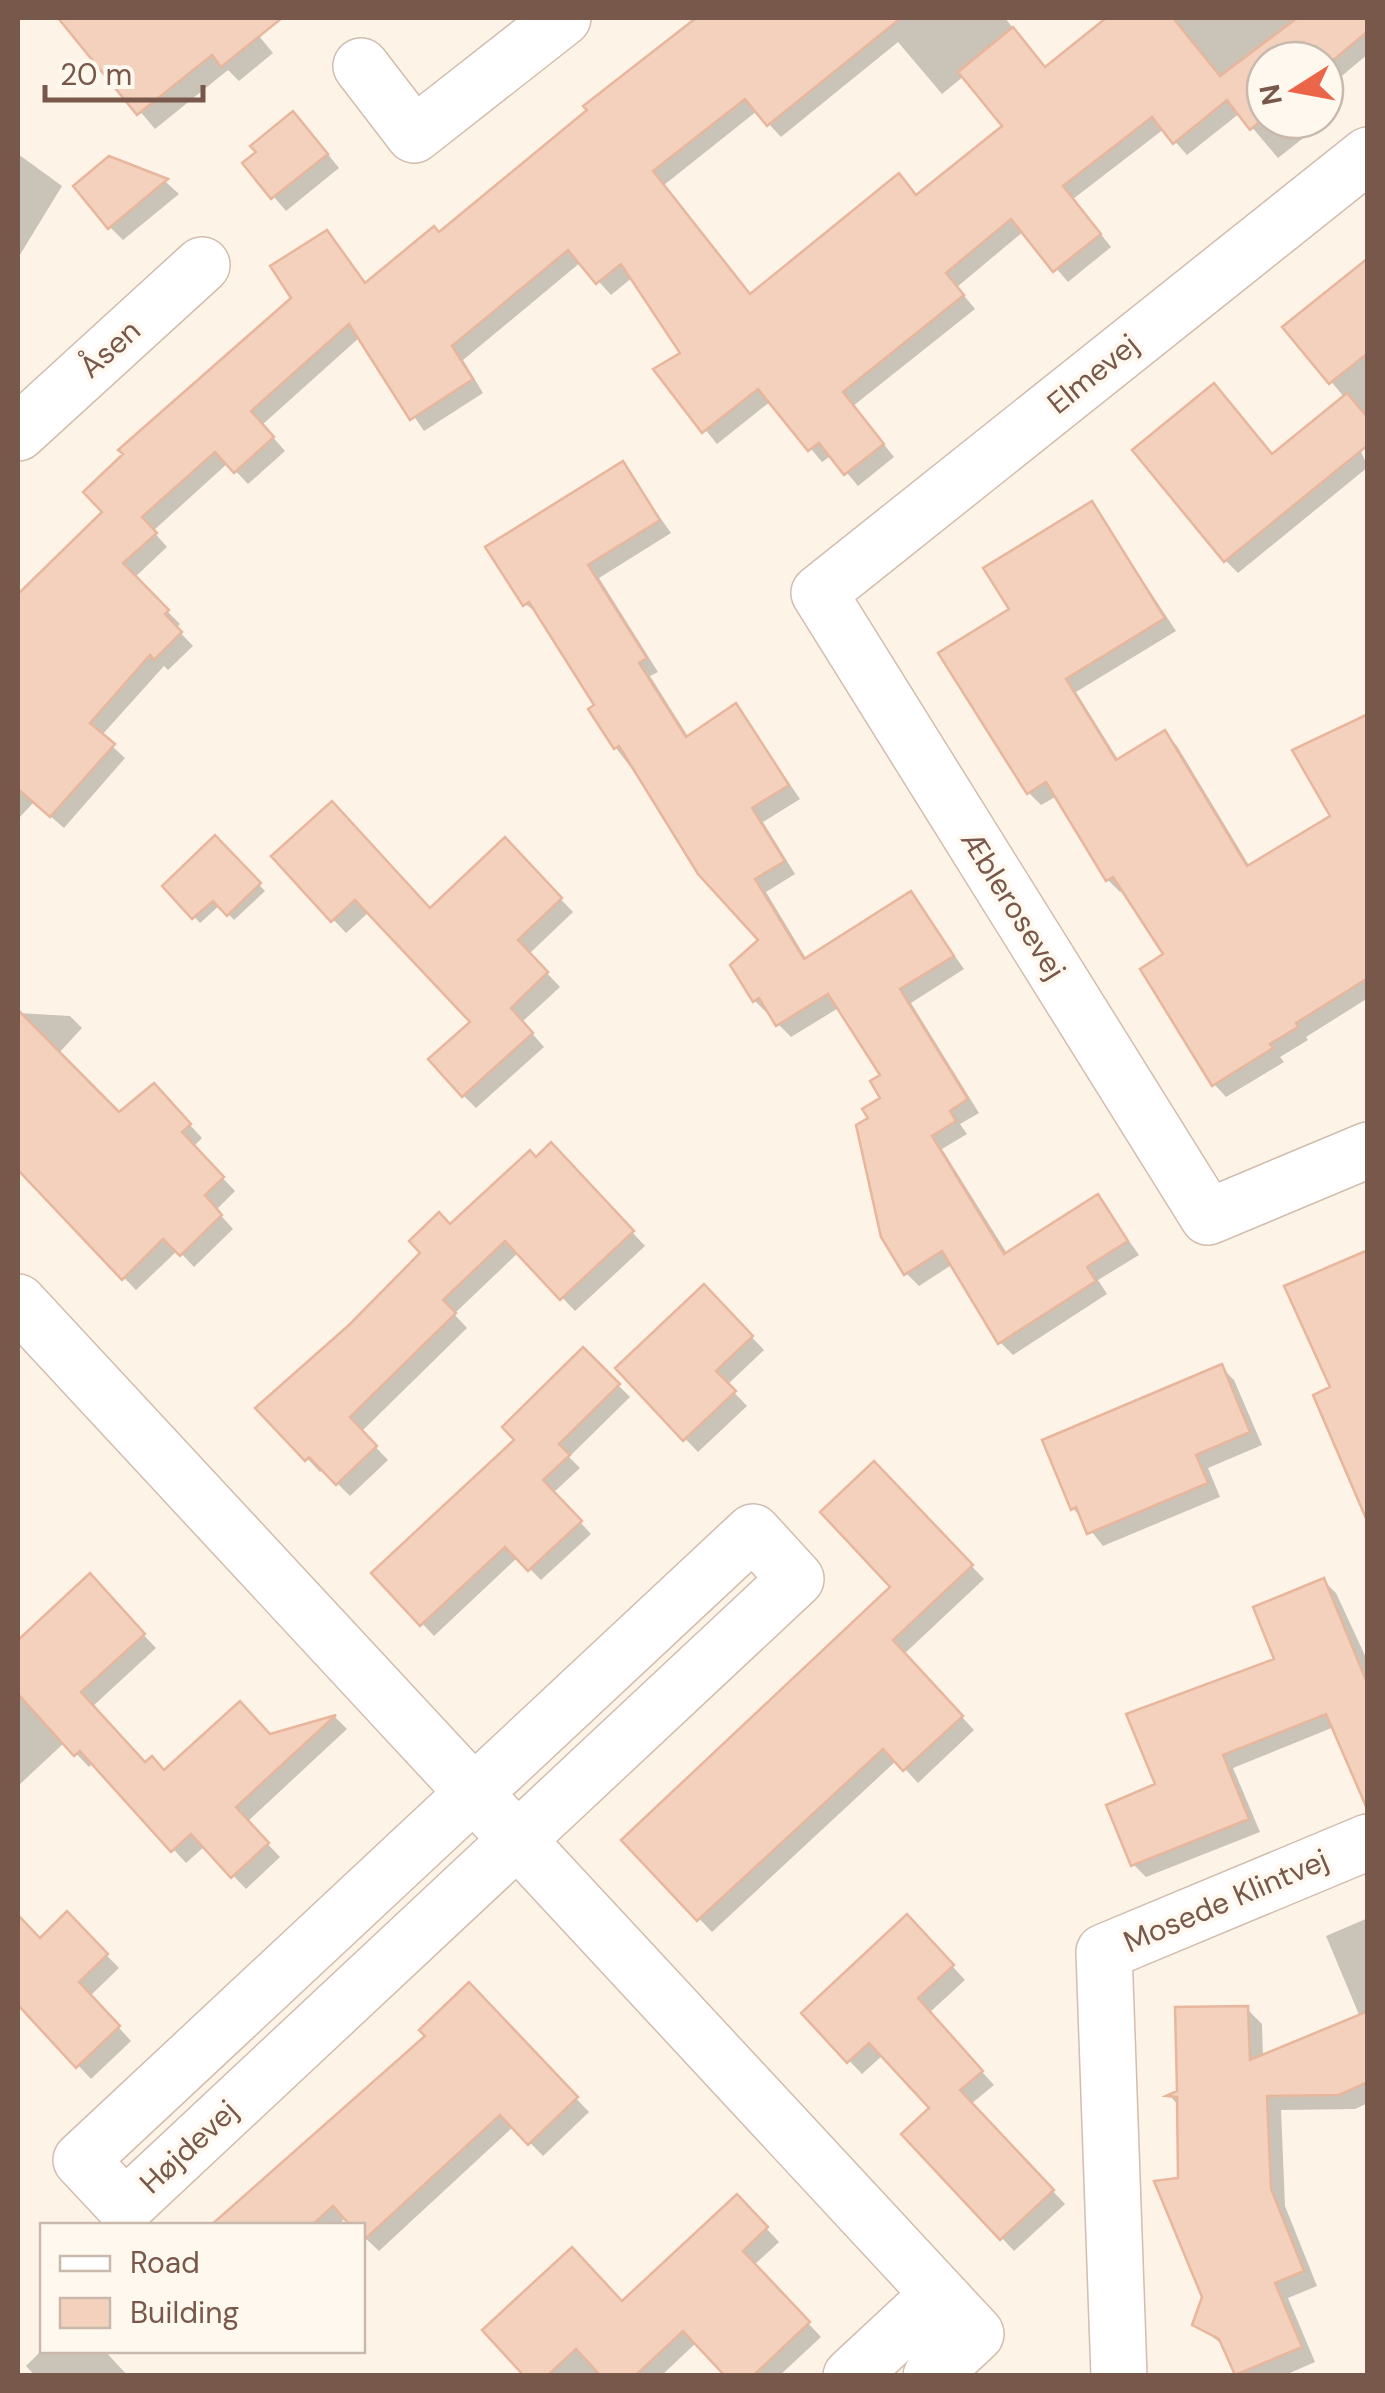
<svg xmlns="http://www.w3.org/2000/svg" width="1385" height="2393" viewBox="0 0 1385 2393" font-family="'DM Sans',sans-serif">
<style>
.shadow{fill:#0003;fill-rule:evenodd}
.building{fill:#f4d1bd;stroke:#e7b69d;stroke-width:2.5}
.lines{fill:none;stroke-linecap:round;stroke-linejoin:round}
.minor-casing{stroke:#d2bdae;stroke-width:58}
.minor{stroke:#fff;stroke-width:55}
.labels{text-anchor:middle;stroke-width:8;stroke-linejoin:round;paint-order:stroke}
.street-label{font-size:30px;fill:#78584a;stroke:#fff8ee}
</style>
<rect width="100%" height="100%" fill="#fdf4e7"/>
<path class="shadow" d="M96,18h148l29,35 -34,28 -11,-11 -73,59 -80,-94z
M698,18h307l41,51 64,-51h258v36l-43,36v-30h-60v60h44l7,8 -38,30 -38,-45 -53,42 -23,-26 -91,70 38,48 -43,35 -44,-51 -67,56 18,22 -122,97 41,51 -36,29 -26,-31 -10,7 -51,-61 -54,43 -60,-74 27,-16 -51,-77 -22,18 -30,-33 -118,98 20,33 -59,38 -64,-94 -98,88 23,26 -37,33 -20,-21 -75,68 14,16 -33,31 46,46 -4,4 17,18 -25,24 -4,-4 -63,70 24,22 -61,70 -30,-26 -16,17v-222l87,-85 189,-214 33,-65 40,52 72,-50zM898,42l44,52 22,-18 41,50 -88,71 -18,-21 -147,120 -88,-111 93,-74 24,26z
M306,127l33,41 -53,43 -41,-48z
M18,154l44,32 -44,72z
M109,159l57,23 13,12 -56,46 -13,-13z
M1368,262v150l-7,5 -76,-90z
M1346,419l22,48 -130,106 -12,-12 47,-105z
M622,464l49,69 -72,45 59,94 -8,4 39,62 47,-32 64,93 -37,23 32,52 -29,18 41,68 104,-66 53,75 -53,34 68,110 -19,11 7,10 -25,15 66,106 90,-58 41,58 -41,25 9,14 -94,61 -13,-13 -47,-78 -34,22 -13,-13 -35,-154 12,-20 1,-24 -44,-68 -49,30 -36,-36 7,-61 -146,-192 -18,-42 -57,-91 -16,-11z
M1092,504l84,127 -100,61 43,69 46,-27 12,12 73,121 83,-50 35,-100v281l-62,39 2,3 -28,17 4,5 -58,35 -12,-13 -48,-129 -41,-65 -5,2 -12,-12 -51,-84 -16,9 -12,-12 -17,-183z
M215,839l50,52 -31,29 -14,-15 -20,18 -35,-37z
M505,841l68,71 -44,42 31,33 -38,35 22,25 -68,61 -13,-13 11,-73 -105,-110 -23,21 -72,-76 157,54z
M18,1013l52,3 12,12 -24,26 61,61 47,-16 36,39 -9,9 42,44 -19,19 17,19 -39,38 -16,-17 -42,40 -118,-122z
M564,1159l81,87 -70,65 -56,-59 -65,62 13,14 -106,104 27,28 -38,36 -27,-27 -3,3 -61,-64 91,-81 100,-100 86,-67z
M704,1287l60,63 -37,35 20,21 -49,46 -80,-83z
M583,1350l47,47 -61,60 11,11 -27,25 38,41 -50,46 -23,-23 -84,79 -59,-63 142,-133z
M1221,1367l13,13 28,65 -54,23 12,29 -117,49 -30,-38z
M874,1465l110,114 -80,75 70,76 -56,53 -21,-23 -185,172 -87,-91 269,-254z
M89,1577l67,71 -64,59 54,58 19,8 170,-56 12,12 -100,93 33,35 -34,32 -41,-43 -19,17 -92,-101 -5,5 -24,-25 -47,44v-143z
M1324,1581l12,12 32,69v123l-34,-58 -101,41 27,64 -114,45 -12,-12 24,-79 119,-126z
M67,1915l52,53 -29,28 41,45 -40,38 -73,-78v-57l12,-12 10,9z
M1368,1918v185l-13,6 -74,1 4,96 32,80 -29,12 27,64 -32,14h-44l-13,-29 -31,-23 10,-27 -24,-116 -2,-75 -9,-10 9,-3 68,-84 15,15 1,33 97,-40 -34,-81z
M920,1931l45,49 -36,33 65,72 -23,19 94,100 -51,47 -12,-13 -69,-130 -50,-53 -21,19 -58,-61z
M469,1986l120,126 -46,44 -29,-30 -135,125 -17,-16v-9l-16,-9 -8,9h-125l216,-190z
M737,2197l42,45 -25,23 67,72 -42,39h-51l-31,-34 -36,34h-134l95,-72z
M42,2350h62l24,26h-93l-9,-10z"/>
<path class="building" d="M58,18h224l-61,49 -9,-12 -75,60z
M696,18h205l-134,108 -22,-27 -92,72 97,123 149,-121 17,22 86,-69 -44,-54 55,-45 32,40 61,-49h67l47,58 77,-58h71v13l-43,36v-7h-60v57l-15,13 -23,-30 -54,44 -21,-27 -89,69 38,48 -48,38 -42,-53 -65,54 18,22 -121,97 41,52 -40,31 -25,-32 -11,8 -50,-62 -56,44 -49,-64 27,-16 -59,-89 -25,20 -28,-34 -116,96 21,33 -63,41 -61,-96 -98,87 23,26 -40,36 -19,-21 -73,65 15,16 -34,30 46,47 -4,4 17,18 -28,28 -4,-5 -60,68 25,21 -65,73 -32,-28v-195l84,-82 -19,-20 40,-38 -5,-4 173,-152 -21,-32 57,-36 38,53 69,-57 5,6 148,-122 -4,-4z
M293,111l35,43 -57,45 -29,-36 14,-11 -6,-6z
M109,156l59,23 -60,50 -35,-43z
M1368,258v95l-39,31 -47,-57z
M1214,383l58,71 75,-61 21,25v27l-144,117 -92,-112z
M623,461l37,59 -72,45 59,93 -8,5 47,74 50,-34 53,82 -37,23 33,53 -30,18 49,80 107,-68 43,65 -54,33 68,110 -18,12 6,10 -24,15 72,118 94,-60 30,47 -41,26 9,14 -98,63 -56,-93 -38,24 -23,-38 -25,-112 12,-7 -6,-9 18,-11 -10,-17 10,-6 -52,-81 -52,32 -17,-28 -6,4 -23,-37 28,-25 -60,-66 -79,-128 -5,3 -26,-40 6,-4 -65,-103 -6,4 -38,-59z
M1092,501l73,117 -99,61 50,81 49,-30 82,136 83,-50 -38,-66 76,-36v264l-72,45 2,4 -28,17 3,4 -61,38 -72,-117 23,-15 -50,-77 -7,4 -60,-99 -19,12 -89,-141 71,-44 -26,-41z
M332,801l98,107 75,-71 57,61 -44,42 30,32 -37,36 22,25 -71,64 -34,-38 42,-37 -115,-122 -24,22 -60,-66z
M215,835l46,48 -34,33 -14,-15 -21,18 -30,-33z
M18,1010l101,102 35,-29 37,41 -9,8 42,45 -19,18 17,20 -42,41 -17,-17 -41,41 -104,-110z
M551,1142l83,89 -74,69 -55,-59 -62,59 13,13 -106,104 27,29 -41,39 -27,-28 -4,4 -50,-53 94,-83 71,-72 -11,-12 30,-29 11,12 80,-74 6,7z
M1368,1250v273l-55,-128 17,-8 -46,-101z
M704,1284l49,52 -37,35 20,20 -53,50 -68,-73z
M583,1347l37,37 -61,60 11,11 -27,25 39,41 -54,50 -23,-24 -85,79 -49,-53 143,-133 -12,-13z
M1222,1364l28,68 -54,23 12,28 -121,51 -11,-27 -5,3 -29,-70z
M874,1461l99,104 -80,75 70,76 -60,55 -20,-22 -186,172 -76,-81 269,-253 -70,-75z
M90,1573l55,61 -64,58 64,70 7,-6 12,14 76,-69 30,33 66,-19 -100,92 33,36 -38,35 -40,-44 -20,18 -91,-101 -6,5 -56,-62v-54z
M1324,1578l44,107v126l-42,-97 -103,41 26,64 -118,47 -25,-61 49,-21 -29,-70 148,-55 -21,-52z
M67,1911l41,43 -29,28 41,44 -44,42 -58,-63v-90l22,23z
M907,1914l47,51 -36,33 65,73 -23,19 94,100 -54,50 -99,-106 28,-26 -60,-65 -22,20 -46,-50z
M469,1982l109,115 -50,48 -28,-30 -136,125 -2,-14h-11l-18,-20 -22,20h-101l215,-190 -6,-6z
M1248,2006l2,54 118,-49v71l-29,13 -72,1 4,93 33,82 -29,12 27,64 -67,28 -16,-36 -27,-14 10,-28 -48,-116 24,-3 -1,-81 -11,-1 11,-5 -2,-84z
M737,2194l31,33 -25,24 67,71 -57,54h-28l-42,-45 -48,45h-34l-25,-27 -29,27h-23l-42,-46 90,-83 50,54z"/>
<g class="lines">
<defs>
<path id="minor" d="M361,66l53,69 149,-117
M1368,155l-549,438 389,624 160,-67
M18,433l184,-168
M18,1302l958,1032 -45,42
M753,1532l43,47 -671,628 -44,-47z
M851,2376l88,-82
M1119,2376l-15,-424 264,-110"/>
</defs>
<use href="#minor" class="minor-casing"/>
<use href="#minor" class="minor"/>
</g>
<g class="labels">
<g class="street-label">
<text transform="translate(110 349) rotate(-42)" y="10">Åsen</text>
<text transform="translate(1093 374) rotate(-39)" y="10">Elmevej</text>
<text transform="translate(1013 905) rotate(58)" y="10">Æblerosevej</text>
<text transform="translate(1226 1901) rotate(-23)" y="10">Mosede Klintvej</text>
<text transform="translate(189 2147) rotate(-43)" y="10">Højdevej</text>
</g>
</g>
<rect width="1385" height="2393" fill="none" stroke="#78584a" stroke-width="40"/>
<rect x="40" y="2223" width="325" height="130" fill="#fff8ee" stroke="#c9b8ac" stroke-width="2.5"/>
<rect x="60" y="2256" width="50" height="15" fill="#ffffff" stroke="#c9b8ac" stroke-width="2.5"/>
<text x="130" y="2273" font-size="30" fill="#78584a">Road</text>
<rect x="60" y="2298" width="50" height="30" fill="#f4d1bd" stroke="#c9b8ac" stroke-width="2.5"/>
<text x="130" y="2323" font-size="30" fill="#78584a">Building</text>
<g transform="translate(1295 90) rotate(259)"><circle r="48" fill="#fff8ee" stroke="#c9b8ac" stroke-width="2.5"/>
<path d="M0-8L18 38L0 25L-18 38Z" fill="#eb6648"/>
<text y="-15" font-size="28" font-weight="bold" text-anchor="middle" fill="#78584a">N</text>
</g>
<path d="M45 85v15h158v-15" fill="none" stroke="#78584a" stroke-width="5"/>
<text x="60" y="85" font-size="30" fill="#78584a" stroke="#fff8ee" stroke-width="8" paint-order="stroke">20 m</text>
</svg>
